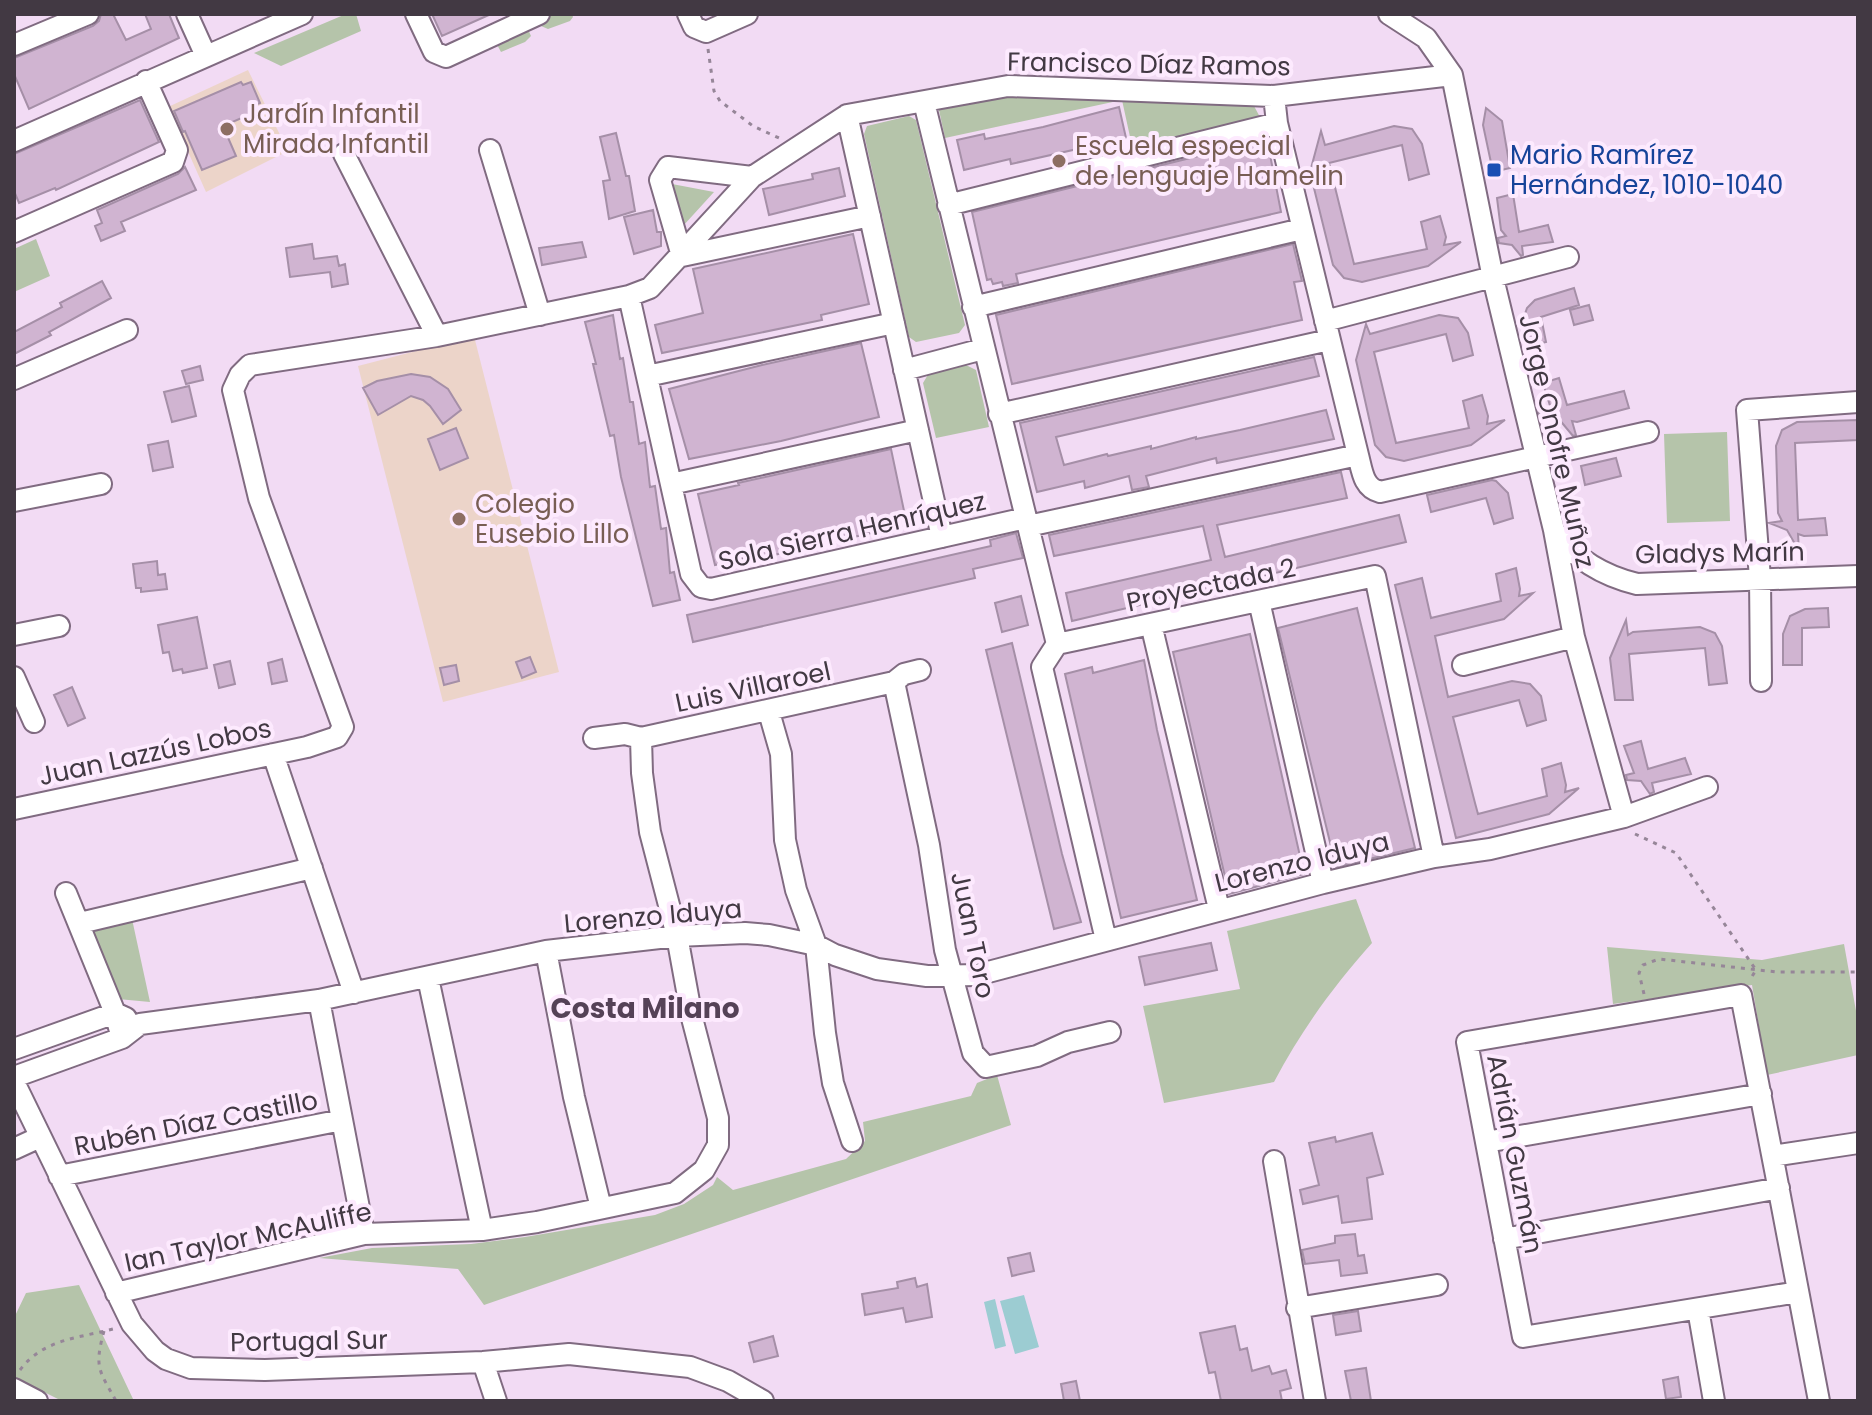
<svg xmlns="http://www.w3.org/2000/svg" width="1872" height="1415" viewBox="0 0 1872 1415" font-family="Poppins,sans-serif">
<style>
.education{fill:#ecd4c9}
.green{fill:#b5c4aa}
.water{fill:#9cccd2}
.building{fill:#d0b4d1;stroke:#a58fa7;stroke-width:2}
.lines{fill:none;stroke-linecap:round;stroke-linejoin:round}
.minor-casing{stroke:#806b81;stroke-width:24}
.path{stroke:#968698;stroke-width:3;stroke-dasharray:4 6;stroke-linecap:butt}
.minor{stroke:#fff;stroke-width:20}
.education-dot{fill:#8d6e63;stroke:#fdeafe;stroke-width:3}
.transit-dot{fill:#1a4fb4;stroke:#fdeafe;stroke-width:3}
.labels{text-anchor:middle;stroke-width:8;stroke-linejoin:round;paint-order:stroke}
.street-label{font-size:26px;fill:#423943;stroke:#fdeafe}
.education-label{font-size:26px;fill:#785e54;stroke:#fdeafe;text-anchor:start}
.transit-label{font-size:26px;fill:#164399;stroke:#fdeafe;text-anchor:start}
.neighbourhood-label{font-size:28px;font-weight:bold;fill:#554257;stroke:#fdeafe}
</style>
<rect width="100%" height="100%" fill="#f2dbf4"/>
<path class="education" d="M248,70l40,81 -82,41 -38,-85z
M474,336l85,336 -116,30 -85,-336z"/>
<path class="green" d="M346,14h10l5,17 -80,35 -27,-13z
M550,14h22l1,3 -3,4 -22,8 -7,-3 -3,-6z
M526,25l5,11 -6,6 -24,10 -7,-13z
M1013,95l241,11 7,13 -129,27 -10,-46 -177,38 -6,-28z
M909,116l7,4 49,205 -6,8 -43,9 -7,-5 -45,-203 3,-8z
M672,184l42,8 -31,34z
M36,239l14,37 -36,16v-43z
M966,365l10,5 13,57 -53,11 -13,-55 6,-10z
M1727,432l3,89 -63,2 -3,-89z
M1356,899l16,44c-39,44 -70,86 -98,139l-110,21 -21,-97 97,-17 -13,-58z
M132,919l18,83 -32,-3 -25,-67z
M1844,944l14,78v33l-91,20 -15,-90 -139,19 -6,-57 155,13z
M997,1075l14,50 -527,180 -26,-36 -139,-11 53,-10 99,-4 54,-7 130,-22 29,-11 29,-19 4,-8 16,13 113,-31 19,-18 -2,-19 108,-26 6,-13z
M79,1285l55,116h-72l-48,-24v-59l12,-25z"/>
<path class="water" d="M1024,1295l15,52 -24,7 -15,-53z
M995,1299l11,47 -11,3 -11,-47z"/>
<path class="building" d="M101,14h12l13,26 25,-11 -6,-15h24l10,24 -150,71 -15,-35v-16l79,-32 6,-5z
M432,14h59l-49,22z
M241,82l2,3 8,-3 9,21 -11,5 2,6 -28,12 13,30 -34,14 -17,-39 -2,1 -9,-21z
M140,100l19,42 -103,48 -1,-2 -36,15 -5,-12v-37z
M1119,107l7,31 -115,26 -1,-5 -46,11 -7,-30 27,-6 1,5 58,-12z
M1486,108l16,13 8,47 -17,4 -10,-47z
M1394,126l18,3 10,15 7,30 -20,6 -7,-35 -73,18 25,101 73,-15 -6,-27 19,-6 6,21 -2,8 17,-3 -33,24 -66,16 -18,-4 -11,-13 -23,-93 11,-41 4,14z
M616,133l10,43h3l6,35 -26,8 -6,-38 7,-1 -10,-43z
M1267,139l14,73 -265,62 2,9 -15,3 -1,-4 -9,2 -2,-5 -4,1 -15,-68z
M185,167l11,23 -75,32 4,9 -24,10 -6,-15 7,-3 -5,-13 81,-36z
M839,168l6,28 -76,19 -6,-26 50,-10 -1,-5z
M1513,194l6,38 29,-7 5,17 -31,4 1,9 -2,1 -9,-11 -13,-2 -1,-5 8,-2 -5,-6 -4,-32z
M653,210l4,22h4v14l-27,8 -10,-37z
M853,234l16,70 -48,11 1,5 -160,33 -7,-28 48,-12 -10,-44z
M582,242l4,15 -44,8 -3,-17z
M312,244l2,15 23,-3 2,10 6,-2 3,20 -16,3 -2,-15 -40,5 -4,-29z
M1293,244l9,37 -8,1 8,38 -290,64 -16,-69z
M102,281l9,17 -62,34 2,3 -37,19v-22l48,-25 -2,-4z
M1574,288l5,17 -38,12 5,25 -17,4 -6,-26 4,-12 8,-8z
M1589,305l4,15 -19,5 -4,-15z
M613,315l7,44 3,-1 7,44h3l6,42 6,-2 5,45 5,-1 6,43 5,-1 4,45 4,-1 6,28 -27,6 -32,-129 -7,-42 -4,1 -17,-72h3l-11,-42z
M1439,315l19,3 10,15 5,22 -20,6 -7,-27 -72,18 22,91 73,-15 -6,-27 19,-6 6,21 -1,8 18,-4 -34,25 -67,16 -18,-4 -11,-12 -19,-85 10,-36 4,10z
M861,343l18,74 -98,24 -92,18 -20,-70 93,-24z
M1314,357l5,19 -263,61 8,28 43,-11 1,2 43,-10v3l45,-12v2l44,-9 86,-20 8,29 -117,24 -1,-5 -70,18 3,11 -17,3 -3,-14 -44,12 -1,-7 -47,11 -17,-69z
M200,366l3,14 -17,4 -4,-13z
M411,374l19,3 18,12 13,21 -18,14 -13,-18 -7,-6 -12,-4 -33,19 -15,-27 14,-7z
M1559,378l8,27 57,-14 5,17 -52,14 -5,-1 4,14 -3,1 -15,-18 -19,-4v-2l12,-3 -8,-26z
M189,386l7,30 -24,6 -8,-30z
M1858,420v20l-63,3 3,77 27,-2 2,17 -23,1 -6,-2 1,17 -12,-21 -18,-7 13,-2 -4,-8 -2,-67 6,-16 15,-8z
M456,428l12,30 -28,12 -12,-31z
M168,441l5,26 -20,4 -5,-26z
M891,449l16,76 -151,34 -1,-3 -40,9 -17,-71 41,-9 -1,-2z
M1616,458l5,18 -36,9 -4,-19z
M1341,472l6,26 -130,27 8,32 174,-42 7,27 -334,79 -6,-28 145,-33 -8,-34 -149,30 -5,-21z
M1492,480l4,1 12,12 5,25 -19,6 -8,-26 -55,14 -4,-17z
M1016,533l7,25 -50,11 2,9 -282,64 -6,-27 304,-69 -1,-6z
M157,561l1,14 7,-1 2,15 -26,3v-4h-5l-3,-24z
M1516,568l4,21 -1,7 14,-3 -29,26 -69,17 13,61 64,-16 18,3 11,12 5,24 -19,6 -8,-26 -66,17 22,86 3,11 69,-18 -5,-27 19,-6 5,22 -1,7 14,-4 -30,26 -93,24 -61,-253 27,-7 9,40 70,-17 -5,-27z
M1021,596l7,29 -26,7 -7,-29z
M1357,608l58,240 -79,19 -58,-239z
M1828,608l1,19 -27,1v37h-19v-31l7,-18 15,-7z
M197,617l10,51 -24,5 -1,-4 -9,2 -4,-19 -6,1 -5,-28z
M1626,620l2,15 5,-3 67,-5 15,6 7,13 5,37 -18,2 -4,-37 -76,6 4,46h-18l-5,-42z
M1250,634l54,240 -75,20 -56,-242z
M1012,643l50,211 19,68 -27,7 -68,-279z
M530,657l6,15 -14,6 -6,-16z
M282,659l5,22 -15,3 -4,-21z
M1144,660l13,70 40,170 -76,18 -56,-244 27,-7 1,6z
M230,661l5,23 -16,4 -5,-23z
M456,665l3,16 -15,4 -4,-17z
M72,687l13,31 -17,8 -14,-31z
M1641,741l7,28 37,-11 6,16 -39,9 2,9 -4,2 -9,-13 -14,-1 -1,-5 8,-2 -10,-27z
M1211,943l6,27 -72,15 -6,-28z
M1372,1133l11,41 -16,4 5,41 -30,4 -4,-27 -35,8 -3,-14 19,-5 -10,-42 26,-6 1,5z
M1355,1234l3,22 6,-1 3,18 -26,3 -2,-16 -34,4 -3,-14 33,-7v-7z
M1030,1253l4,18 -22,5 -4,-18z
M915,1278l2,9 10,-3 5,33 -26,5 -3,-14 -38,7 -3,-21 36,-6 -1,-6z
M1358,1311l3,20 -25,4 -3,-20z
M1235,1326l5,24 7,-2 5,23 17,-5 3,8 14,-4 5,18 -11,3 2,10h-61l-6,-29 -6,1 -9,-40z
M773,1336l5,20 -24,6 -5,-19z
M1366,1368l5,33h-20l-6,-30z
M1678,1377l3,20 -15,2 -3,-19z
M1076,1381l4,20h-16l-3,-17z"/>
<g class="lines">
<defs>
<path id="minor" d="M187,14l19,42
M416,14l18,38 12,5 93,-43
M688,14l6,13 12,5 41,-18
M1389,14l37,24 26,37 41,203 61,252 20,107 50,180
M14,45l74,-31
M1274,96l3,27 81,332c4,15 5,33 22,37l268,-60
M924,102l133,542 -15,23 64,273
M847,115l95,422
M14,141l288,-127
M490,150l50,165
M344,154l93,182
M752,177l-84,-10 -8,13 22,76 188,-40
M948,205l329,-82
M14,232l159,-70 4,-12 -31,-69
M973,307l329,-78
M1325,321l243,-64
M904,370l79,-21
M647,376l247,-53
M14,379l113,-49
M999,414l330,-74
M671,484l247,-54
M14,501l87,-17
M1026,518l-315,71 -10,-2 -10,-13 -62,-278 21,-8 102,-111 95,-62 161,-29 266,10 178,-21
M1028,526l330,-71
M1556,533c21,28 48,43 81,51l221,-8
M1259,601l64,282
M1151,624l68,285
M14,635l45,-9
M1057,644l318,-68 59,281
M1463,665l111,-28
M14,677l20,45
M1761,681l-1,-103 -13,-168 111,-8
M894,682l35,163 16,105 28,103 13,14 51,-11 31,-14 42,-10
M769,712l12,42 4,86 11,50 20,55 9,88 8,50 19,58
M594,738l31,-4 16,4 253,-56 10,-8 16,-4
M273,754l81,239
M14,809l293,-62 30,-10 6,-10 -84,-229 -26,-108 7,-15 10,-10 187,-29 192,-40
M66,893l49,120 7,25
M80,923l232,-55
M546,951l28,146 27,111
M428,978l54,252
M319,1000l45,234
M14,1049l101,-36 11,5
M14,1077l108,-39 18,-14 179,-24 227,-49 131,-15 68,-3 24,2 47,10 19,10 42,14 50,7 50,-1 346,-92 111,-26 56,-8 134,-32 83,-30
M14,1082l118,242 23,27 11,8 25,9 74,2 218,-8 86,-8 121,13 38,14 35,20
M1486,1142l275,-48
M14,1149l26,-12
M1773,1156l85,-13
M1274,1161l41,240
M59,1176l283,-56
M1504,1239l275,-51
M1798,1292l-275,45 -56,-295 274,-47c27,135 52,271 78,406
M116,1293l248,-59 118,-4 55,-8 138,-29 29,-23 14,-25v-27l-26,-100 -15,-82 -27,-104 -8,-59 -1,-35
M1297,1308l140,-23
M1698,1309l16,92
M483,1362l13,39
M14,1389l23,12"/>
</defs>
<use href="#minor" class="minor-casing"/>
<path class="path" d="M708,49l6,42 6,10 33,25 26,12
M1635,834l41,19 80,117 -5,8
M1644,994l-5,-21 4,-8 16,-6 118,13h81
M104,1331c-10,37 -5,39 12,70
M20,1370c23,-31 59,-32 93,-41"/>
<use href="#minor" class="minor"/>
</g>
<g class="education-dot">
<circle cx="227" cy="129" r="8"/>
<circle cx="1059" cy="161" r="8"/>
<circle cx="459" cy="519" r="8"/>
</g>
<rect class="transit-dot" x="1486" y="162" width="16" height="16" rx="4"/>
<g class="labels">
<g class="street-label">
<text transform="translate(1149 64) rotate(1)" y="9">Francisco Díaz Ramos</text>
<text transform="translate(1557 441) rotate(77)" y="9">Jorge Onofre Muñoz</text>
<text transform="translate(852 531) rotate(-13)" y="9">Sola Sierra Henríquez</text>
<text transform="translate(1720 553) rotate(-1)" y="9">Gladys Marín</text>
<text transform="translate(1211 585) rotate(-12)" y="9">Proyectada 2</text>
<text transform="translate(753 687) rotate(-12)" y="9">Luis Villaroel</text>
<text transform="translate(155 752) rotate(-12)" y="9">Juan Lazzús Lobos</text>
<text transform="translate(1302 862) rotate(-14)" y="9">Lorenzo Iduya</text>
<text transform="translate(653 916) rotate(-5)" y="9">Lorenzo Iduya</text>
<text transform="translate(973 935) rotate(78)" y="9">Juan Toro</text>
<text transform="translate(196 1123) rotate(-11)" y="9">Rubén Díaz Castillo</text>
<text transform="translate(1515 1154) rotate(79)" y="9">Adrián Guzmán</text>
<text transform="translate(248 1237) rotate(-12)" y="9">Ian Taylor McAuliffe</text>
<text transform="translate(309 1341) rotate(-1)" y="9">Portugal Sur</text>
</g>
<g class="education-label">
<text x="243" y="123">Jardín Infantil<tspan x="243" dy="30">Mirada Infantil</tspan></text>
<text x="1075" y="155">Escuela especial<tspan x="1075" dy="30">de lenguaje Hamelin</tspan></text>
<text x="475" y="513">Colegio<tspan x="475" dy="30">Eusebio Lillo</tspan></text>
</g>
<g class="transit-label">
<text x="1510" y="164">Mario Ramírez<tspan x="1510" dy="30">Hernández, 1010-1040</tspan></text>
</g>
<g class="neighbourhood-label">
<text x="645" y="1018">Costa Milano</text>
</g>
</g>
<rect width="1872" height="1415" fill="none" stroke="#423943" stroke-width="32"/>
</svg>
